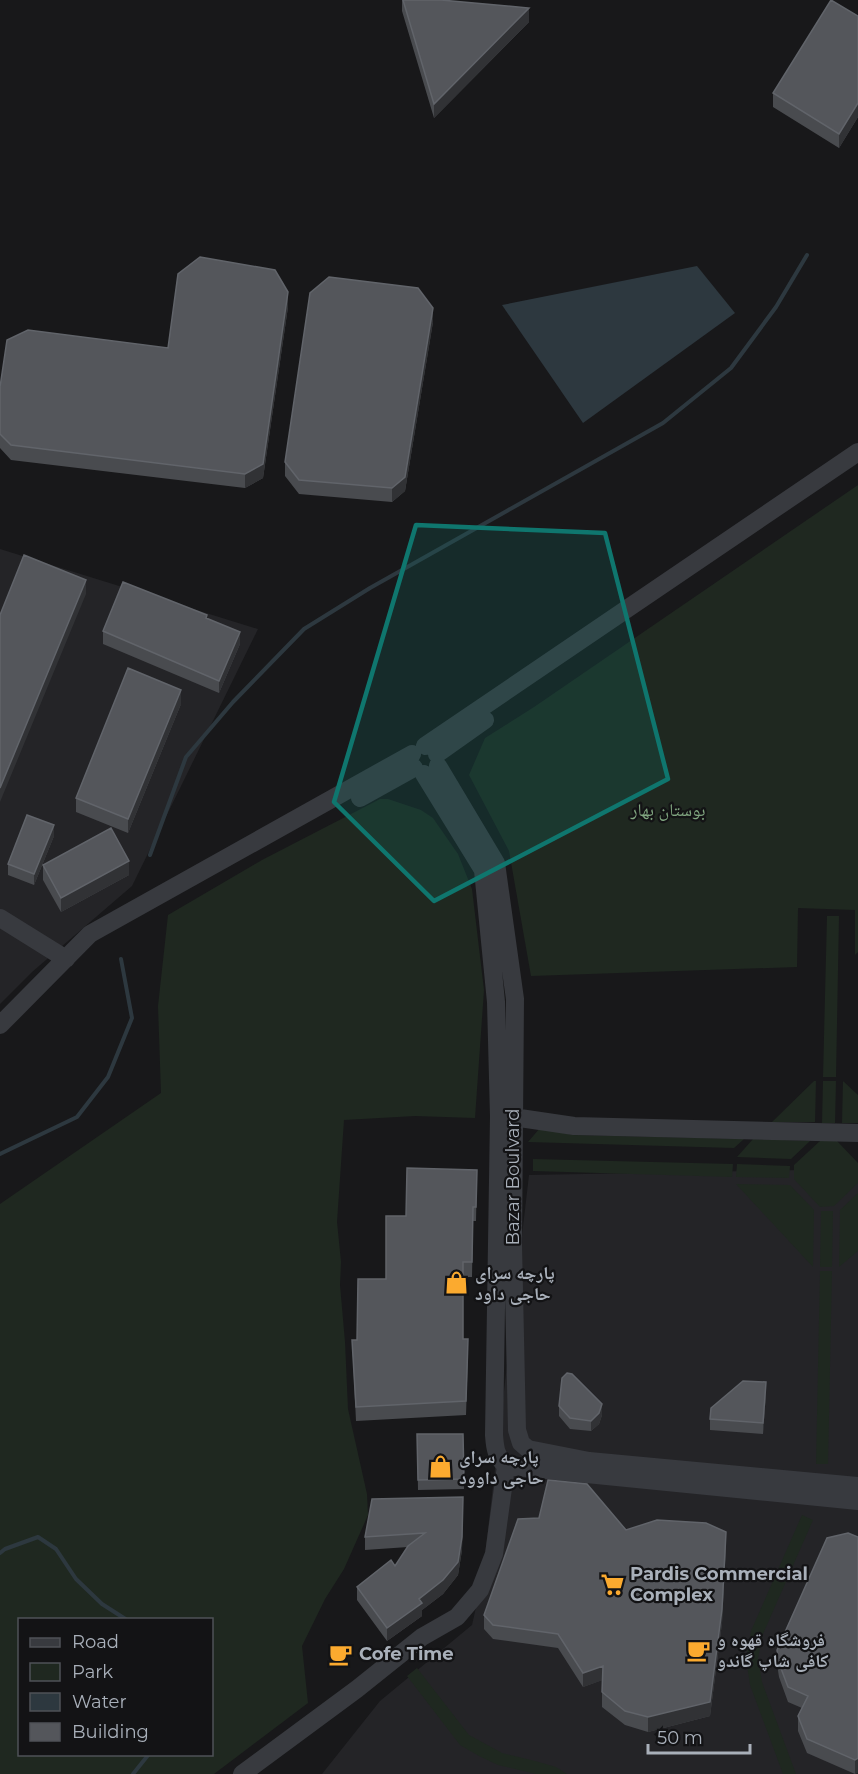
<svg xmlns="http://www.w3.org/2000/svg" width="858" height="1774" viewBox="0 0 858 1774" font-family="Montserrat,'Noto Naskh Arabic',sans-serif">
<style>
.built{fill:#242427}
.green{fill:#1f2820;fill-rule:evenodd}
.water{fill:#2d383f}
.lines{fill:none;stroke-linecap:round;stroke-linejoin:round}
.stream{stroke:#2d383f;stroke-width:4}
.tertiary{stroke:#383a3f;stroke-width:18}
.wall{fill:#494b4f}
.shaded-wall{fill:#313235}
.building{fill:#54565b;stroke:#61646a;stroke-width:1.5}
.marked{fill:#0f766e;fill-opacity:0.2;stroke:#0f766e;stroke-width:4.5;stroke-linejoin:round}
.labels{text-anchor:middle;stroke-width:4.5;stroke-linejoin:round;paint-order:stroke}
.park-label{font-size:18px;fill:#80a680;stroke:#131315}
.street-label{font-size:18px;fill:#a9b0ba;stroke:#131315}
.poi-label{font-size:18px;font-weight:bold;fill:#a9b0ba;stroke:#131315;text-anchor:start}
</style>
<rect width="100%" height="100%" fill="#18181a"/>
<path class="built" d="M0,549l258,80 -126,257 -100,86 -32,32z
M858,1169v605h-536l58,-73 92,-76 10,-44 47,-406z"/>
<path class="green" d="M858,485v467l-3,3v-45l-57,-2 -1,59 -266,9 -22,-125 -40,-76 16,-37 49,-31z
M380,799h8l33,11 12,8 25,36 14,35 12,101 -9,128 -60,-2 -71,4 -7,102 4,40 -1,23 5,57 3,67 19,85 1,21 -24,54 -19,30 -23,47 6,57 -94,71h-214v-570l161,-111 -3,-87 10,-91 94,-55zM20,1620h192v134h-192z
M827,916h12l-3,161h-13z
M814,1081h2l-1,41h-43z
M823,1081h13l-1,42h-13z
M843,1081l15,14v28h-16z
M540,1128l33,7 171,4 -10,9 -206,-6z
M753,1139l57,2 -19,18 -54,-2z
M820,1141h17l21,22v20l-24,23 -14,1 -26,-28v-14z
M533,1159l200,5 -1,13 -199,-6z
M737,1164l53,2 -1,12 -53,-1z
M736,1184l54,1 24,25 -1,57z
M858,1193v58l-19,16 1,-57z
M821,1211h12l-1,56h-12z
M820,1271h12l-4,193h-12z
M802,1515l11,5 -50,114 -5,24 4,24 34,92h-13l-33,-89 -4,-27 5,-27z
M417,1668l52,67 33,18 33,8 21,6 11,7h-31l-38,-9 -19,-9 -19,-11 -53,-69z"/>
<path class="water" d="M697,266l38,47 -152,110 -81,-118z"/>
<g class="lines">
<path class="stream" d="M150,855l36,-98 47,-55 71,-73 66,-41 293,-165 68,-55 45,-61 31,-52
M0,1154l77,-37 31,-40 24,-59 -11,-59
M0,1553l5,-4 33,-12 18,12 20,30 26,25 25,16
M133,1774l16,-20"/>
<path class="tertiary" d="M425,746l433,-294
M437,754l48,-34
M438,766l58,97 19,136 -2,246 4,185 4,13 7,6 61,12 269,25
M424,774l59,96 13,132 3,114 -5,319c1,14 2,21 12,31
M360,798l54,-30
M0,918l66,41
M0,1025l90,-91 322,-180
M513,1117l61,9 284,7
M506,1466l352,35
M242,1774l115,-85 65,-52 35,-20 23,-27 14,-36 12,-88"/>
</g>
<path class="wall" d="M402,0h39l88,22 -95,96 -32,-107z
M858,16v101l-19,31 -66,-41v-14z
M288,307l-25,171 -18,10 -234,-28 -11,-12v-61l168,-39z
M433,322l-28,169 -13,11 -93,-8 -14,-18v-14z
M207,618l33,26 -21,49 -116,-49v-13z
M181,704l-53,129 -52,-21v-14z
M54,836l-20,49 -26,-10v-11z
M43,865l86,10 -68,37 -18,-32z
M477,1170l-1,51h-3l-1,56h-9v62l5,14 -2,62 -110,6 -4,-81h5l29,-61 20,-63z
M766,1393l-3,41 -53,-4v-11z
M559,1406l43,9 -3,9 -8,7 -21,-2 -11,-13z
M417,1434h46l1,55 -46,1z
M463,1510l-1,40 -4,25 -15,19 -21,16v6l-35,25 -30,-41v-13l38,-21 13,-19 -43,3v-13z
M626,1530l100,16 -4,77 -12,93 -62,16 -23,-7 -23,-18v-27l-19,7 -25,-39 -65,-9 -9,-10v-14z
M827,1538l31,234 -3,2 -48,-21 -9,-22v-15l4,-8 -14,-6 -9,-25 -2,-13v-14z"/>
<path class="shaded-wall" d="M529,8v14l-95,96v-14z
M858,103v14l-19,31v-14z
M288,292v15l-25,171 -18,10v-14z
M433,308v14l-28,169 -13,11v-14z
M86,580v14l-86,208v-14z
M240,632v12l-21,49v-12z
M181,690v14l-53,129v-14z
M54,825v11l-20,49v-11z
M129,861v14l-68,37v-14z
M766,1382v11l-3,41v-11z
M602,1404v11l-3,9 -8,7v-10z
M463,1497l-1,53 -4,25 -15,19 -21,16v6l-35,25v-13l32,-29z
M726,1532l-4,91 -12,93 -62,16v-15z
M603,1666v14l-20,7v-14z
M858,1758v14l-3,2v-14z"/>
<path class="building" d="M403,0h38l88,8 -95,96z
M831,0l27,16v87l-19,31 -66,-41z
M200,257l75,13 13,22 -25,172 -18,10 -234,-29 -11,-11v-47l7,-47 21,-10 140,18 10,-74z
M329,277l89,11 15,20 -28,169 -13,11 -93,-8 -14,-18 25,-169z
M24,555l62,25 -86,208v-173z
M123,582l84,33 -1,3 34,14 -21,49 -116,-50z
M128,668l53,22 -53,129 -52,-21z
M27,815l27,10 -20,49 -26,-10z
M111,828l18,33 -68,37 -18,-33z
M407,1168l70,2 -1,37h-3l-1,55h-9v77h5l-2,62 -110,6 -4,-67h5l1,-61h28v-63h20z
M567,1373l5,1 30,30 -3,9 -8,8 -21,-3 -11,-12 3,-28z
M743,1381l23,1 -3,41 -53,-4 1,-11z
M417,1434h46l1,45 -46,1z
M548,1480l39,4 39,46 31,-10 49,3 20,9 -4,77 -12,93 -62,15 -23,-6 -23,-19 1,-26 -20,7 -25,-39 -65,-9 -9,-10 34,-96 21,-1z
M463,1497l-1,40 -4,25 -15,18 -24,19 3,4 -35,25 -30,-41 34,-27 4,6 13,-20 17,-13 -60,4 7,-38z
M848,1533l10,4v221l-3,2 -48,-21 -9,-23 10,-20 -20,-9 -9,-24 -2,-13 50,-112z"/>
<path class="marked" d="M416,525l189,8 63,246 -234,122 -100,-99z"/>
<defs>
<symbol id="shop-bare" viewBox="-9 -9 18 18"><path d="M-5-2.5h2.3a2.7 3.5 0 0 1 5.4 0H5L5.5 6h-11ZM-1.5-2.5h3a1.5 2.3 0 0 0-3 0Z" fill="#fbaa2f" stroke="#131315" stroke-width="2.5" paint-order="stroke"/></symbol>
<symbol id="supermarket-bare" viewBox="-9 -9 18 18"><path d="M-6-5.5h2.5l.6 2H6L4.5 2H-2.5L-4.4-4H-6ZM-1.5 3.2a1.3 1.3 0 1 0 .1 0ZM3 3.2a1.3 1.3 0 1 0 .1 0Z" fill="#fbaa2f" stroke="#131315" stroke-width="2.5" paint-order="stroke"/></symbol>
<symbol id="cafe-bare" viewBox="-9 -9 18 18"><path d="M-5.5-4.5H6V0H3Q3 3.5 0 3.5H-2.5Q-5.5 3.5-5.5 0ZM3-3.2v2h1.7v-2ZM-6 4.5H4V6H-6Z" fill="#fbaa2f" stroke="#131315" stroke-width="2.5" paint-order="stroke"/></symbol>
</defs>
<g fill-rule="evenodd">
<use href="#shop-bare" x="440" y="1266" width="33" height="33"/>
<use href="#shop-bare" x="424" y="1450" width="33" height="33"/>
<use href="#supermarket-bare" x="596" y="1568" width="33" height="33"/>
<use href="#cafe-bare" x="682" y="1634" width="33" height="33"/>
<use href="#cafe-bare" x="324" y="1638" width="33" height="33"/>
</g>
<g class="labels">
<g class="park-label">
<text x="668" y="816">بوستان بهار</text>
</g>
<g class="street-label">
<text transform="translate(513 1177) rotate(-90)" y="6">Bazar Boulvard</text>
</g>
<g class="poi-label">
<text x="475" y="1279">پارچه سرای<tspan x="475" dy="21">حاجی داود</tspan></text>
<text x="459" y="1463">پارچه سرای<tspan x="459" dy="21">حاجی داوود</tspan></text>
<text x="630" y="1580">Pardis Commercial<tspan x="630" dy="21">Complex</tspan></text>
<text x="717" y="1646">فروشگاه قهوه و<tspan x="717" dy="21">کافی شاپ گاندو</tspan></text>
<text x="359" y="1660">Cofe Time</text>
</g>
</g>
<rect x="18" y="1618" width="195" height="138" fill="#131315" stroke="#4f5257" stroke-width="1.5"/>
<rect x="30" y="1638" width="30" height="9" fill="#383a3f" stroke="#4f5257" stroke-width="1.5"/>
<text x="72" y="1648" font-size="18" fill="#a9b0ba">Road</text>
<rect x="30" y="1663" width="30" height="18" fill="#1f2820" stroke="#4f5257" stroke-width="1.5"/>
<text x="72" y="1678" font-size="18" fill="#a9b0ba">Park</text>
<rect x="30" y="1693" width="30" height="18" fill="#2d383f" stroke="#4f5257" stroke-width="1.5"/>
<text x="72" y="1708" font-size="18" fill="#a9b0ba">Water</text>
<rect x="30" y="1723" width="30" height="18" fill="#54565b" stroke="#4f5257" stroke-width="1.5"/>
<text x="72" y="1738" font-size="18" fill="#a9b0ba">Building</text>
<path d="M648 1744v9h102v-9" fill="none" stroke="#a9b0ba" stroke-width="3"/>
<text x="657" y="1744" font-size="18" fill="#a9b0ba" stroke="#131315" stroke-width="4.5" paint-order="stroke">50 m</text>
</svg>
